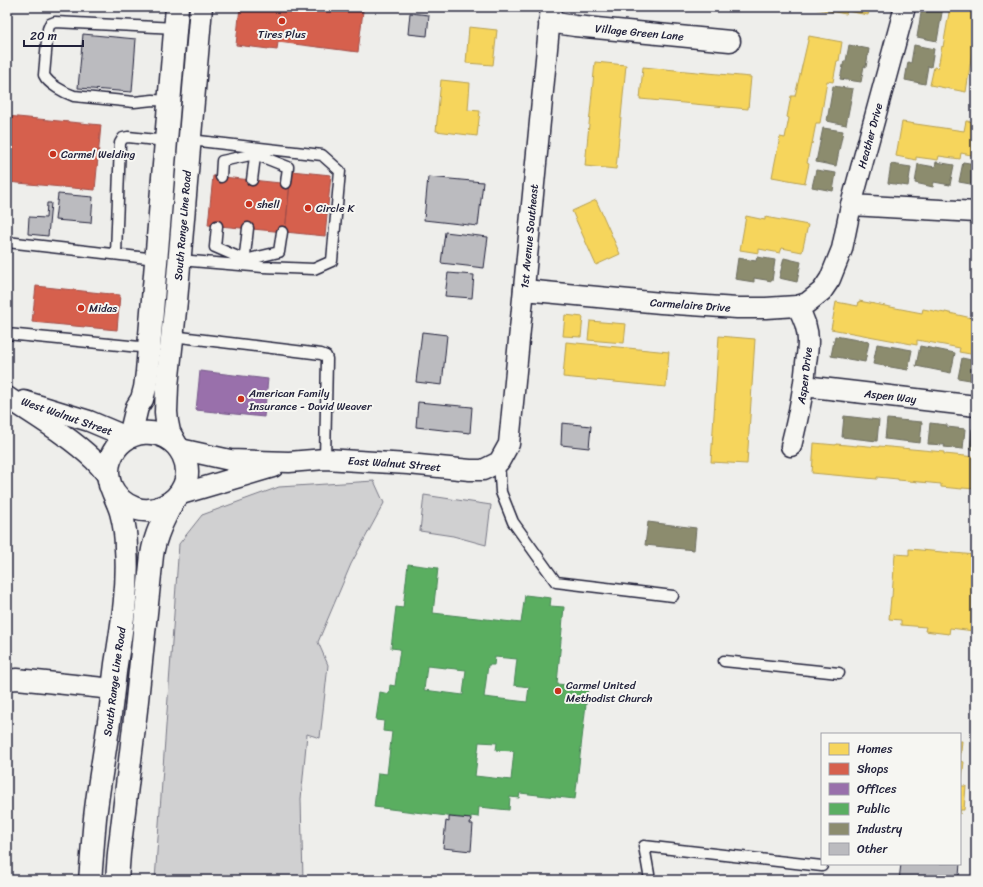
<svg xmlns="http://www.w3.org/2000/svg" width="983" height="887" viewBox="0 0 983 887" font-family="Sriracha,sans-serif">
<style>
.green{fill:#d0d0d1;stroke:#797986}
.homes{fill:#f6d55c;stroke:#b69f52}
.shops{fill:#d6604d;stroke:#a04d48}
.offices{fill:#9970ab;stroke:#755989}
.public{fill:#5aae61;stroke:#498456;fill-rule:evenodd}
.industry{fill:#8c8c6e;stroke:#6c6c5f}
.building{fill:#bbbbbf;stroke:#22223b}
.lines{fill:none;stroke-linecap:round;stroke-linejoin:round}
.service-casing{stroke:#22223b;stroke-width:13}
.minor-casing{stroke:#22223b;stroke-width:23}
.secondary-casing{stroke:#22223b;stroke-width:25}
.service{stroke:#f6f6f2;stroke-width:10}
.minor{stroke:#f6f6f2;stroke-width:20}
.secondary{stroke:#f6f6f2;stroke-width:22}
.poi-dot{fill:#c8321e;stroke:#f6f6f2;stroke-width:1.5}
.labels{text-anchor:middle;stroke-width:4;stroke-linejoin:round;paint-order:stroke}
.street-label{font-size:11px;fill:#22223b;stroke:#f6f6f2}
.poi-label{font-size:11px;fill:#22223b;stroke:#f6f6f2;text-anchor:start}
</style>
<rect width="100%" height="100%" fill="#eeeeeb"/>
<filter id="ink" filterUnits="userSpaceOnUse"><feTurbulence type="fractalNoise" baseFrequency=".025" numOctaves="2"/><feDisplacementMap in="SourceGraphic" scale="8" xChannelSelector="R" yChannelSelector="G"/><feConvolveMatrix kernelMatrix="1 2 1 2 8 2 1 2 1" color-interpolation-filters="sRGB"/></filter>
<g filter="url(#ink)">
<path class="green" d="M374,481l10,22 -33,61 -33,78 10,23 -8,73 -13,-4 -6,65 2,81h-148l24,-336 23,-29 77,-28z
M424,495l67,10 -5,40 -33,-9 -33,-5z"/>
<path class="homes" d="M807,7h63l-2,8 -21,-4 -1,3z
M950,7h26v35l-2,11h-2l-6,39 -36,-7 4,-18 4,1 4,-22 1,1z
M469,27l28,3 -4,35 -27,-2z
M809,36l33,6 -3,19h-2l-4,21 -6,-1 -7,42h-4l-4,21 -1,-1 -4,20 2,1 -4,19 -33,-6 8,-40 5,1 4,-20 -2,-1 4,-21h4z
M595,62l31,3 -10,104 -31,-3z
M643,67l108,10 -3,32 -108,-10z
M441,80l29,3 -2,27 12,1 -3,25 -41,-5z
M966,121l10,1v34l-15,-3 -1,6 -21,-3 -1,4 -22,-3v3l-20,-4 6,-34 62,9z
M596,200l24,54 -24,11 -24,-54z
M746,216l19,4v-3l43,8 -6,27 -20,-4 -2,5 -21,-4v4l-19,-3z
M859,301l63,12 1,-4 22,4v-1l31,7v36l-17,-3 1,-4 -43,-8v5l-86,-16 5,-27 22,4z
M565,315l18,2 -2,20 -18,-1z
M590,321l36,3 -2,19 -36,-3z
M719,336l36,3 -8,125 -36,-2z
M566,342l103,10 -3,35 -103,-10z
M814,443l22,2v-1l21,2v-1l22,2v-1l65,6v2l32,3v32l-14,-1v1l-21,-2v-3l-43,-4v-1l-21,-2v2l-65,-6z
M909,549l67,6v73h-1l-1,3 -24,-3 -1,6 -24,-3 1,-4 -25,-2v-5l-12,-1 2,-22h1l3,-43 14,1z
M960,741h2l-2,20 4,1 -3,24h5l-2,24h-4v4z"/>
<path class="shops" d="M240,7h88l35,4 -5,41 -80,-10 -1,8 -41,-5z
M7,116l94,9 -6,65 -88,-8z
M291,171l40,4 -6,61 -40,-4z
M213,176l77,8 -5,48 -77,-7z
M36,286l84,9 -3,35 -85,-8z"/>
<path class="offices" d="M200,371l68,8 -4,38 -68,-7z"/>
<path class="public" d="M408,564l30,4 -5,45 88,10 4,-28 26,3 -1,8 14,1 -7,77 31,3 -13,112 -55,-6 -1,5 -9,-1 -1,13 -30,-3 -1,10 -7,-1v3l-97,-12 4,-34 9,1 5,-42 -9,-1 1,-10 -8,-1 4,-28 9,2 1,-9 5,1 5,-37 -9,-1 5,-41 7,1zM495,657l22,2 -3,26 15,2 -2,15 -43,-5 4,-32h6zM427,666l39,4 -3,25 -39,-5zM479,742l18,1 -1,7 18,1 -3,29 -36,-4z"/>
<path class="industry" d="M922,7h21l-6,34 -20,-4z
M849,45l20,4 -3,18 -2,-1 -3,16 -21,-3 4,-18h2z
M914,45l20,4 -3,18 -3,-1 -3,18 -20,-4 3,-18 3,1z
M833,86l20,3 -7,36 -19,-4z
M823,128l20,3 -7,35 -20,-4z
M936,162l18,3 -4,20 -16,-3 -1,5 -18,-4 3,-19 17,3z
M963,162l13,2v21l-17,-3z
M891,164l20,3 -3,19 -20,-3z
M816,170l20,3 -3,18 -21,-4z
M757,257l18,3 -3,21 -18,-3v4l-19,-3 3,-21 18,3z
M784,258l17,4 -4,20 -18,-4z
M835,336l34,6 -4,20 -34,-6z
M877,344l35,6 -4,20 -35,-6z
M920,346l35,7 -4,20 -35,-7z
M962,358l14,3v20l-18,-3z
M844,416l35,4 -2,21 -35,-4z
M887,419l35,3 -2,21 -35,-4z
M930,423l17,2v2l18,2 -2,20 -19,-2 1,-2 -17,-1z
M972,429h4v21l-6,-1z
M648,522l48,6 -2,22 -49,-5z"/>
<path class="building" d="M410,13l19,2 -2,21 -19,-2z
M83,34l53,5 -4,53 -54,-4z
M428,177l55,5 -5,44 -54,-6z
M58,194l35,3 -2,26 -36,-3z
M47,203h4l-3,33 -20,-2 1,-17 17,1z
M445,232l43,5 -4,31 -43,-5z
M448,273l26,2 -2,23 -27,-2z
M422,332l25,3 -5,50 -26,-3z
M418,402l54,5 -2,26 -54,-6z
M562,423l29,3 -2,22 -28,-3z
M449,817l22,2 -1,5h3l-2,27 -28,-3 3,-27 3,1z
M960,863l-1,13h-2l-1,4h-57l2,-16z"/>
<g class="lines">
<defs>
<path id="service" d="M169,101l-16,-1 -19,2 -60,-6c-9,-3 -26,-12 -30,-21l4,-46 2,-5 5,-2 121,6
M221,177l1,-16 33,-7 33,13 -2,16
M252,180l4,-31
M217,226l-2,21 30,13 34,-8 3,-20
M7,242l149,17
M116,254l4,-111 3,-5 5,-1 38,4
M179,260l84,7 51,2 18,-8 8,-90 -18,-16 -132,-15
M244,264l4,-36
M7,334l143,14
M172,336l149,18 5,2 1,3 -2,100
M499,462l2,30 12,30 43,60 117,14
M724,661l115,12
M650,880l-6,-34 178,20"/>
<g id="minor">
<path id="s1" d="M549,22l26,4 155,15"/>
<path d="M851,205l125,7"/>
<path id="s2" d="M524,290l137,13 76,5h29l31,-2 10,-3 15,-12 8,-12 12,-30 9,-44 54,-198"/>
<path id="s3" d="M804,386l172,20"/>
<path d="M7,397c29,20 61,38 87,63 5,5 9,10 14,16"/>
<path d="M24,401l65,20 38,16"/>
<path id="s4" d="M791,446c7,-28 13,-54 15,-83 1,-7 2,-14 2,-22 0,-12 -5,-25 -11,-35"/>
<path id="s5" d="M180,449l50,11 59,2 36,-3 83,5 62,6h13l16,-8 10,-18 42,-437"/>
<path d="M178,495l95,-28"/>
<path d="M7,680l10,-1 96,10"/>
</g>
<g id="secondary">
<path d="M130,436l7,-29 5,-8 3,-11 2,-16 30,-365"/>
<path id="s6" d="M175,443l-6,-11 -2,-10 -1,-10 1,-26 9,-85 25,-294"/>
<path id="s7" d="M90,880c2,-21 3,-41 5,-62 3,-28 8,-55 12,-83 4,-24 6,-47 9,-71 6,-38 13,-78 10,-116 0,-12 -2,-25 -5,-36 -5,-17 -18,-33 -11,-52 11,-34 57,-37 73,-5 21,44 -47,82 -73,30"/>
<path d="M117,880l2,-27 17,-143 16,-155c3,-20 12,-37 21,-54"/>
</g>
</defs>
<use href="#service" class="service-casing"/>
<use href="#minor" class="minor-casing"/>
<use href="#secondary" class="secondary-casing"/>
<use href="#service" class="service"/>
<use href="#minor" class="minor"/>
<use href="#secondary" class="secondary"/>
</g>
</g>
<g class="poi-dot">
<circle cx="282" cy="21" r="4"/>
<circle cx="53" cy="154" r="4"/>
<circle cx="249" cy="204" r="4"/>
<circle cx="308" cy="208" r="4"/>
<circle cx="81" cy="308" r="4"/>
<circle cx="241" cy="399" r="4"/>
<circle cx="558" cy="691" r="4"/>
</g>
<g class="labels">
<g class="street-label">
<text dy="4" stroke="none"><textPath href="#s1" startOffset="91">Village Green Lane</textPath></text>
<text dy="4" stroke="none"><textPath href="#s2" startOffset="467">Heather Drive</textPath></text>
<text dy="4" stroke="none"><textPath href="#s6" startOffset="220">South Range Line Road</textPath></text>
<text dy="4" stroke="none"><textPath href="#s5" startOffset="552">1st Avenue Southeast</textPath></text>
<text dy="4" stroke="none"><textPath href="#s2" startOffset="167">Carmelaire Drive</textPath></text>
<text dy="4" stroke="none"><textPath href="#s4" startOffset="72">Aspen Drive</textPath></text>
<text dy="4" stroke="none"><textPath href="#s3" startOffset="87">Aspen Way</textPath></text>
<text transform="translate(67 416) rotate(19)" y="4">West Walnut Street</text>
<text dy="4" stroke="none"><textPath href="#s5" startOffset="216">East Walnut Street</textPath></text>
<text dy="4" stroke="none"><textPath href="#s7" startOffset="200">South Range Line Road</textPath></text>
</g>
<g class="poi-label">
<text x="282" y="38" text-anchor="middle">Tires Plus</text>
<text x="61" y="158">Carmel Welding</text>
<text x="257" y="208">shell</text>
<text x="316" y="212">Circle K</text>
<text x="89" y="312">Midas</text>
<text x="249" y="397">American Family<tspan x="249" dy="13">Insurance - David Weaver</tspan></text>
<text x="566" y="689">Carmel United<tspan x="566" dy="13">Methodist Church</tspan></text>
</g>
</g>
<rect width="983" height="887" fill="none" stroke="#f6f6f2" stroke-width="24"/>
<rect x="12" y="12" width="959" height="863" fill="none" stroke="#22223b" stroke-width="1.5" filter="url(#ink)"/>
<rect x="821" y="733" width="140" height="132" fill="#f6f6f2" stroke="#a1a1a9"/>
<rect x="829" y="743" width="20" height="12" fill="#f6d55c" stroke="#a1a1a9"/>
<text x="857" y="753" font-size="12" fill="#22223b">Homes</text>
<rect x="829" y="763" width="20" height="12" fill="#d6604d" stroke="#a1a1a9"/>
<text x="857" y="773" font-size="12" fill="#22223b">Shops</text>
<rect x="829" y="783" width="20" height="12" fill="#9970ab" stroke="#a1a1a9"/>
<text x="857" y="793" font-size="12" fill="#22223b">Offices</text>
<rect x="829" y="803" width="20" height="12" fill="#5aae61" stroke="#a1a1a9"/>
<text x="857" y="813" font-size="12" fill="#22223b">Public</text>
<rect x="829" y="823" width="20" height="12" fill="#8c8c6e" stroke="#a1a1a9"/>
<text x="857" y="833" font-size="12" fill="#22223b">Industry</text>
<rect x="829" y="843" width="20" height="12" fill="#bbbbbf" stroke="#a1a1a9"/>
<text x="857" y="853" font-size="12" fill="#22223b">Other</text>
<path d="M24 40v6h59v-6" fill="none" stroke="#22223b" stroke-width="2"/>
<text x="30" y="40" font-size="12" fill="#22223b" stroke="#f6f6f2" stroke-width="3" paint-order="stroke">20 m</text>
</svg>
